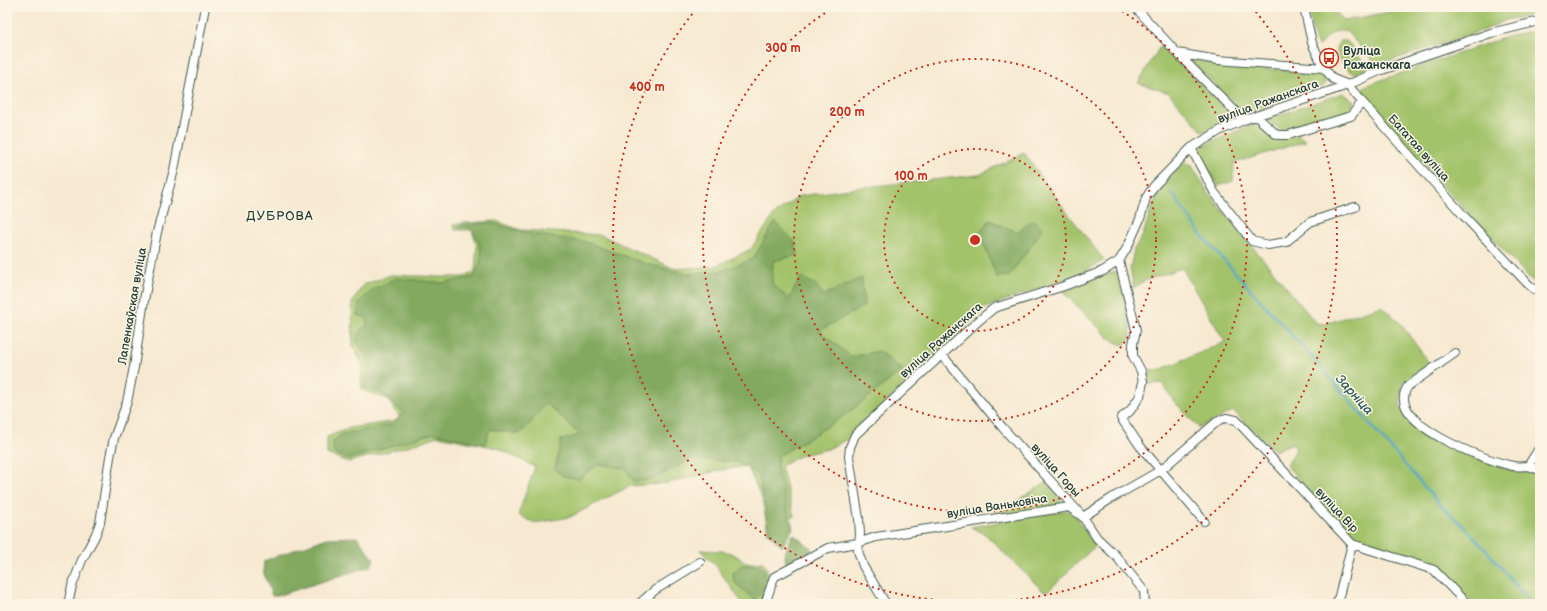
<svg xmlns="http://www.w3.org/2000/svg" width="1547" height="611" viewBox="0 0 1547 611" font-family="'Balsamiq Sans',sans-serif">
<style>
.green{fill:#a3c36b;stroke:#618050}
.forest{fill:#82a95f;stroke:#50734a}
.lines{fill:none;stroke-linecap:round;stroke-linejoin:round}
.stream{stroke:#4fa5cb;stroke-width:2}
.minor-casing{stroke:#3f574c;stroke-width:10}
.minor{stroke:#fff;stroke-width:8}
.ring{fill:none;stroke:#c8321e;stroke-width:2;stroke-dasharray:2 4}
.labels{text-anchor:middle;stroke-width:3;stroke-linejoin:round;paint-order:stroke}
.poi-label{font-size:12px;font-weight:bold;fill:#1f3d34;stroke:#fcf5e5;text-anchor:start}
.street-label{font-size:12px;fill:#1f3d34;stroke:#fcf5e5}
.neighbourhood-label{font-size:13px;letter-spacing:1px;fill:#1f3d34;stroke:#fcf5e5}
.water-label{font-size:13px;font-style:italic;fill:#2d5c61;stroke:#fcf5e5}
.centre{fill:#c8321e;stroke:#fcf5e5;stroke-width:2}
.ring-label{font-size:12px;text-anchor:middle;font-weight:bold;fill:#c8321e;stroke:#fcf5e5;stroke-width:3;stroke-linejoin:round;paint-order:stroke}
</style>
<rect width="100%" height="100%" fill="#fcf5e5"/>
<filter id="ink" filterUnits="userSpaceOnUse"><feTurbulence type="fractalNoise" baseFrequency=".025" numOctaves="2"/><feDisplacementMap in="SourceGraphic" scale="8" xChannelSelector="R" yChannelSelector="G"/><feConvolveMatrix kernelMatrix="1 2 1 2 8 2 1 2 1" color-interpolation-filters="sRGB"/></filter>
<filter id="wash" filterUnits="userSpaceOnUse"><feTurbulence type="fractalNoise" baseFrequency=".012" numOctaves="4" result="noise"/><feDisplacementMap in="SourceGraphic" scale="16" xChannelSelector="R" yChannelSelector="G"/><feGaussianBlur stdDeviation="0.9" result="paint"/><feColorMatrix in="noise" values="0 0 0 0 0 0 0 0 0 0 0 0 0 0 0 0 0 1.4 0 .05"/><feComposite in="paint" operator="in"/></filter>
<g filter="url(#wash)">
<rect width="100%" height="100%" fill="#f7e9d1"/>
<path class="green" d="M1308,7h24l12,14 69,-14h127v7l-34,6 -19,9 -104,34h-8l-29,-32c-16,-2 -17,7 -28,15l-3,-6z
M1540,30v259l-103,-109 -75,-85 1,-7 4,-3 139,-48z
M1340,41h7l21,27 -13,6c-11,-5 -16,-15 -19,-26z
M1161,45l65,64 3,5v6l-26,12 -34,-39 -31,-10z
M1188,58l25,6 89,8h17l8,8 -3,6 -69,25 -17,-4z
M1343,93l11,8 -3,12 -70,17 -13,-9 2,-3z
M1255,123c19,15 18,18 43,12l8,6 -72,22 -1,18 -15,5 -18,-31 1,-6 2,-3z
M1024,153l42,58 38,49 -23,14 -94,33 -140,132 -19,10 -27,6 -20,11 13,50 -20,8 -27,-58 -31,5 -48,12 -38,3 -60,31 -35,6 -17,-8 17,-48 -37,-19 -60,-12 -30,10 -60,16 -21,-8v-17l22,-9 53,-8 -15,-21 -25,-9 -1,-9 2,-16 -10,-19 -1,-43 11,-18 28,-10 50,2h22l12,-6 2,-25 -5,-16h-17l-2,-5 11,-2 32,-2 25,9 80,5 74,34 41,-3 35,-17 23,-34 26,-19 64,-9 115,-12z
M1185,162l7,4 17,28 107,129 9,1 57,-18 19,18 29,40 -27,19 -3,22 10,15 18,15 40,21 42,14h16l14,4v130h-67l-31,-32 -16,-8 -73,-23 -66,-75 9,-17 -4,-6 -17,8 -42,-40 -34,17 -26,-28 -11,-17 -13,1 1,-14 12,-1 63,-27 -43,-74 -38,13 -10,7 -4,-19 4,-20 9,-14 7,-22 11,-26z
M1117,271l12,42 2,25 -7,7 -9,-3 -7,-5 -45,-45z
M1046,482l17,21 -1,2 -86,14 -2,-1 24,-5z
M1063,511h9l23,35 -47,45h-5l-58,-57 -14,-7z
M700,550c22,1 29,-1 47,13l16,-1c11,17 6,23 -1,40l-2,2h-17l-27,-38z"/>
<path class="forest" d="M990,220l27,12 16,-12 10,9 -34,47 -12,1 -18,-44z
M775,222l19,19 4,14 -25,6 -1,23 17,15 12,-22 15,8 8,10 38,-17 2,28 -45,25 33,26 26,-6 25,19 -51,40 -41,27 -33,19 -1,12 16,60 -11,19 -14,-15 -9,-56 -22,-14 -45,-3 -39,20 -19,3 -8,-13 -27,-5 -20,15 -17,-3 -7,-7 6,-29 19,-5 -34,-32 -17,22 -10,9 -29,-5 -5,15 -51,-11 -86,26 -14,-6 -2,-11 10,-8 51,-10 10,-12 -22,-19 -16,-5 4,-27 -12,-19 3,-11 7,-6v-7l-10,-3 2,-13 16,-14 21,-10 47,5 31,-6c2,-5 6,-12 7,-18 1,-12 -4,-24 -12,-32l-12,1 6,-3 29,-2 40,11 54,8 57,21 44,11 34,-3 32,-12z
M793,534l22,17 -28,14c-5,-12 1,-20 6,-31z
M357,537l17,22 -3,7 -94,30h-5l-9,-25 1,-10 63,-23z
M742,565h18l5,6 -1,17 -9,12 -21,-18 -1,-9z"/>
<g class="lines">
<path class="stream" d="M1171,192l32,45 108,119 130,150c34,27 62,64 90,98"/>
</g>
</g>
<g filter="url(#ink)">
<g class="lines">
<defs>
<path id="minor" d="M1135,7l42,46 67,67
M1304,7l8,36 12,25 9,11 15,6 14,17 102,114 64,68 12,10
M1177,53l41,7 106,8
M1256,116l21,19h11l63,-19 11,-14
M1191,148l23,44 38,49 16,4 18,-3 24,-20 45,-15
M1119,261l17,69 -3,14v12l8,15 2,11 -3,14 -10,15 -9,7 19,28 64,75
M1455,353l-47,33c-26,37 79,75 105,80 5,1 10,0 15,0 4,1 8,3 12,4
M942,355l61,73 80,89 14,21 19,18 28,35 1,13
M1528,466l12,-19
M68,604l4,-18 10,-26 13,-24 5,-13 10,-66 4,-19 13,-36 7,-35 10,-67 13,-68 17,-62 31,-163
M639,604l16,-14 45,-28
M765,604l9,-27 54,-29 30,-5 18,-6 193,-30 14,10 29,-19 49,-28 58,-50 7,-2 10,2 116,124 82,26 33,34
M886,604l-23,-38 -5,-15 2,-17 -1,-15 -10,-62 1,-10 5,-12 121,-112 18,-15 70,-22 39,-15 16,-10 9,-15 12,-27 6,-21 8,-12 37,-38 30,-18 23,-10 104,-35 31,-14 112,-38 49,-12
M1337,604l15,-60"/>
</defs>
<use href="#minor" class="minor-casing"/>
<use href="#minor" class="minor"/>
</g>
</g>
<g class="ring">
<circle cx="975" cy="240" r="91"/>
<circle cx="975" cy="240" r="181"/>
<path d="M1117 8A272 272 0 1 1 833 8"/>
<path d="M1252 7A362 362 0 1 1 698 7"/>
</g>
<defs>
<symbol id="bus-ring" viewBox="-11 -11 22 22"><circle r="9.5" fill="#fcf5e5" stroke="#c8321e" stroke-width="1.5"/><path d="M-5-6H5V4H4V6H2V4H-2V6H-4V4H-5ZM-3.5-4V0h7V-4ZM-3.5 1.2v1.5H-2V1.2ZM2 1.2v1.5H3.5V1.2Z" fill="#c8321e"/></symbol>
</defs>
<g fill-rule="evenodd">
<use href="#bus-ring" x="1318" y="47" width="22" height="22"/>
</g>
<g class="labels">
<g class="poi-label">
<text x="1343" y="55">Вуліца<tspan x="1343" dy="14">Ражанскага</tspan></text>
</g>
<g class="street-label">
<text transform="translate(1268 101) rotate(-20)" y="4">вуліца Ражанскага</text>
<text transform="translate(1419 148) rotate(48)" y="4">Багатая вуліца</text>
<text transform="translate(132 306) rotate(-80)" y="4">Лапенкаўская вуліца</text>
<text transform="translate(941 340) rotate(-42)" y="4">вуліца Ражанскага</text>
<text transform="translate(1056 470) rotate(48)" y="4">вуліца Горы</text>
<text transform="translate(997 506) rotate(-9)" y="4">вуліца Ваньковіча</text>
<text transform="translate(1337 510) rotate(47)" y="4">вуліца Вір</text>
</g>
<g class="neighbourhood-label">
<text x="280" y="220">ДУБРОВА</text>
</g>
<g class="water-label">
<text transform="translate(1355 394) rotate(48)" y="5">Зарніца</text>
</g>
</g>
<circle cx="975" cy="240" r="6" class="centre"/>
<g class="ring-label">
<text x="783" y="52">300 m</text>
<text x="647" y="91">400 m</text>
<text x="847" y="116">200 m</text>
<text x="911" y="180">100 m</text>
</g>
<rect width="1547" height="611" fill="none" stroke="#fcf5e5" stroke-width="24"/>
</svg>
